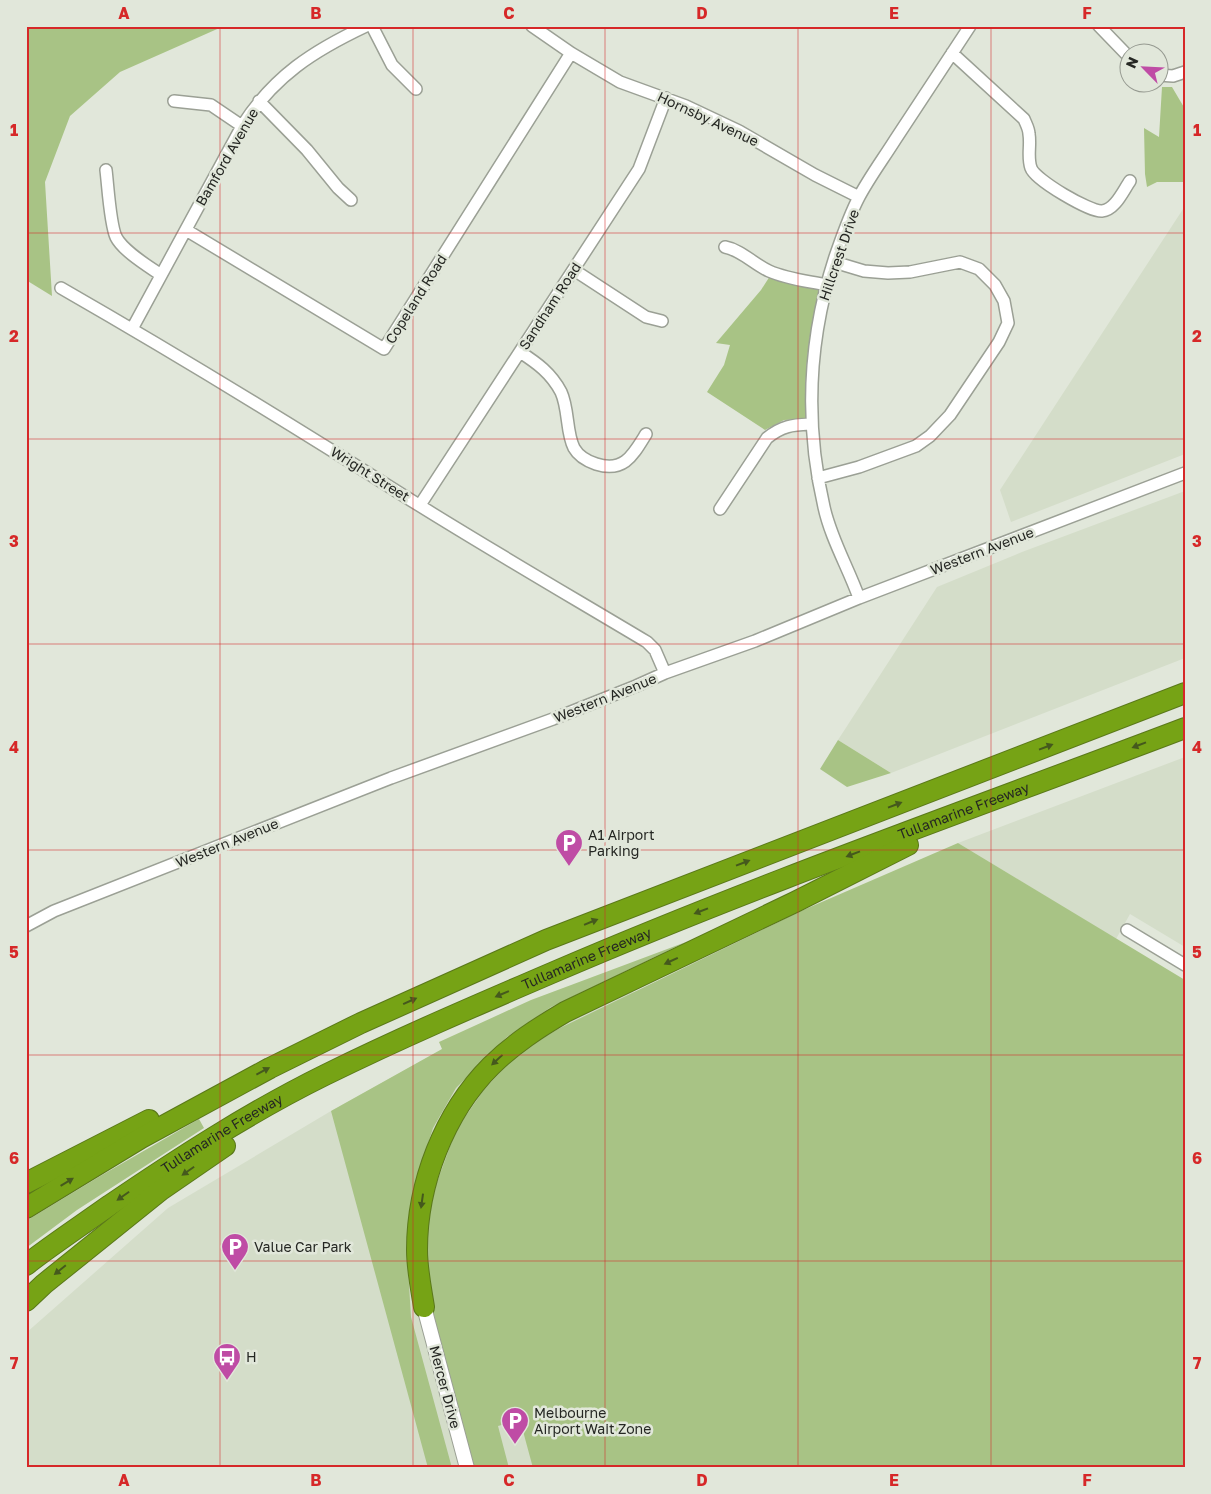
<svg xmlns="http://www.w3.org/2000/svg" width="1211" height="1494" viewBox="0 0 1211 1494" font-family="'Golos Text',sans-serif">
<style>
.built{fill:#d4ddc9}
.green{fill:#a8c385}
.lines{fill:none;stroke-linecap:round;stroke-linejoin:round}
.minor-casing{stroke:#9ba095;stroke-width:14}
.tertiary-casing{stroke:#9ba095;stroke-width:16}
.motorway-casing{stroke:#5a781a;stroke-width:22}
.minor{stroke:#fff;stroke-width:11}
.tertiary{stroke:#fff;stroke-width:14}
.motorway{stroke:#76a315;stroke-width:20}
.oneway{fill:#45591d}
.grid{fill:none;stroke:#d62828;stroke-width:1;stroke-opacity:0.55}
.labels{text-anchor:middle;stroke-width:5;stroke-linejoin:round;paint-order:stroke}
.street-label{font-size:14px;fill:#252723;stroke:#e1e7da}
.poi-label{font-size:14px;fill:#252723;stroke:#e1e7da;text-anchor:start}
.neatline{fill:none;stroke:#d62828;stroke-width:2}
.grid-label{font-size:16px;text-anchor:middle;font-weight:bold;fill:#d62828}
</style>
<rect width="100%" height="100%" fill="#e1e7da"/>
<path class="built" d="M1185,206v248l-174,68 -11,-32z
M1185,491v167l-294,115 -53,-33 99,-153 85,-35z
M1185,757v190l-55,-33 -14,25 -158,-96z
M615,975l30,28 338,465h-957v-135l142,-125 163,-97 112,-62z"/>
<path class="green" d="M26,26h198l-104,46 -50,44 -25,66 7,114 -26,-16z
M1162,87h10l13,22v73h-28l-10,5 -2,-13 -1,-46 15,9z
M770,276l11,5 39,8c-12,46 -16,82 -14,130l-22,1 -19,10 -58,-38 17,-27 6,-20 -14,-2 45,-53z
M838,740l53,33 -44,14 -27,-18z
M958,843l227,137v485l-12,3h-640l-13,-48 -22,6 11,42 -37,-1 -26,-99 -18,-79 -2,-61 10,-43 20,-55 27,-39 33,-36 42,-26 243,-118z
M686,942l-135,65 -44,30 -51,51 -23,40 -20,63 -6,61 4,65 41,151h-24l-97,-357 111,-62 -3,-7 92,-42z
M199,1119l5,9 -127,82 -51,38v-27l76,-46z"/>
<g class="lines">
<defs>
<path id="minor" d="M372,26l20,39 24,24
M532,26l39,27 49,29 66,24 53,25 76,44 44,22
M1099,26l29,30
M952,53l72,66c2,5 5,10 5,15 2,11 -2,23 2,34 4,12 59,44 71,43 13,-1 21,-20 28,-30
M1158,75l15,1 12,-4
M174,101l37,4 31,21
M259,101l48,49 31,38 13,12
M106,170c2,16 4,54 10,67 7,14 32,29 45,38
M186,230l198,119 187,-296
M725,247c16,3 29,17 44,24 18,8 38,10 57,14
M574,270l72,47 16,4
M61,288c115,66 228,135 340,206 81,51 164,99 246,148l8,8 10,23
M132,329l110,-203c32,-50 71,-75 124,-100
M520,352c17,11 31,21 41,40 8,17 5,41 13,56 5,9 13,13 22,16 28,9 37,-9 50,-30
M818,478l41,-11 57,-21 14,-10 20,-21 49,-73 9,-19 -4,-22 -9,-16 -16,-16 -19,-7 -50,10 -22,1 -24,-2 -30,-9
M420,505l219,-336 27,-71
M720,509l47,-71c16,-13 26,-13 45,-14
M859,598c-11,-31 -28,-59 -35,-91 -20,-86 -16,-167 11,-250 7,-20 14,-41 24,-60 10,-19 24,-38 36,-57 25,-38 50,-76 75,-114
M26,926l28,-15 337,-133 162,-59 83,-33 29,-13 90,-32 104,-43 326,-125
M1127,930l58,35"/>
<path id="tertiary" d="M424,1307l43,161"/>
<g id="motorway">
<path d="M26,1183l123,-63"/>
<path d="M26,1208l115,-70 129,-70 91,-45 185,-83 639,-247"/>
<path id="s1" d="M26,1265c27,-21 56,-40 84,-60 69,-47 140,-93 215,-130 75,-37 152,-70 229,-103 207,-89 420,-164 631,-244"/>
<path d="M26,1301l18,-17 117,-94 64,-44"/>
<path d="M424,1307c-3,-19 -7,-38 -7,-57 0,-66 27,-137 74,-184 22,-22 47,-38 74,-54l230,-110 113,-57"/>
</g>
</defs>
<use href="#minor" class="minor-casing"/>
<use href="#tertiary" class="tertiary-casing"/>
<use href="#motorway" class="motorway-casing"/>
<use href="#minor" class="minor"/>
<use href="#tertiary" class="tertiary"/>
<use href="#motorway" class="motorway"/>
</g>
<defs><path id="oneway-solid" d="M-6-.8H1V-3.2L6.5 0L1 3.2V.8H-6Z" transform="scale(1.25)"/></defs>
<g class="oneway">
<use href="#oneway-solid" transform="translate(1139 745) rotate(159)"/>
<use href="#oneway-solid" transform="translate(1046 747) rotate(-21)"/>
<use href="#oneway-solid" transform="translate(895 805) rotate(-21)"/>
<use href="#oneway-solid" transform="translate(853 854) rotate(159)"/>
<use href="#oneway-solid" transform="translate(743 863) rotate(-21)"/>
<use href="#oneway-solid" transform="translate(701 911) rotate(159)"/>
<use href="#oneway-solid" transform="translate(591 922) rotate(-22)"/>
<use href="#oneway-solid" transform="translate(671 961) rotate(155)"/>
<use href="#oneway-solid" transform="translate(502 994) rotate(157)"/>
<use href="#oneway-solid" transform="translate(410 1001) rotate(-24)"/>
<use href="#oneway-solid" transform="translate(497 1060) rotate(137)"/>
<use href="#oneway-solid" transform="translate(263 1071) rotate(-28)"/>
<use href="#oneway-solid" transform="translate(188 1171) rotate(145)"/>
<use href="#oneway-solid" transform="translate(67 1182) rotate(-31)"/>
<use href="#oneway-solid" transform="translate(123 1196) rotate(145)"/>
<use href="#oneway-solid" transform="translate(422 1201) rotate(98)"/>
<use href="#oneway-solid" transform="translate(60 1270) rotate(141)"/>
</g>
<path class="grid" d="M220,26v1442M413,26v1442M605,26v1442M798,26v1442M991,26v1442M26,233h1159M26,439h1159M26,644h1159M26,850h1159M26,1055h1159M26,1261h1159"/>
<defs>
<symbol id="parking-pin" viewBox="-11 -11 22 30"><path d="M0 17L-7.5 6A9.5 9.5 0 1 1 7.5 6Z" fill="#bf4ca5" stroke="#e1e7da"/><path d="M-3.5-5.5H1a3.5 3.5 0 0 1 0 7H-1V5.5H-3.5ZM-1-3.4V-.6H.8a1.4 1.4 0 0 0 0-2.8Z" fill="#fff"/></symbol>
<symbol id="bus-pin" viewBox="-11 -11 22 30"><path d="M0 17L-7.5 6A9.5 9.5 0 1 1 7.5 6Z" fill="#bf4ca5" stroke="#e1e7da"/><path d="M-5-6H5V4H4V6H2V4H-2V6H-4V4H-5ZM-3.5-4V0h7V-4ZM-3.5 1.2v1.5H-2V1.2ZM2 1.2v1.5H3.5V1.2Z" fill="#fff"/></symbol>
</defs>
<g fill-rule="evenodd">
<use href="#parking-pin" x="553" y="827" width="32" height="43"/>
<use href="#parking-pin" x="219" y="1231" width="32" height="43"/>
<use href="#bus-pin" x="211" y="1341" width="32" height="43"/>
<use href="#parking-pin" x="499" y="1405" width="32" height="43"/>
</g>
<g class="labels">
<g class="street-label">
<text transform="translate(708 119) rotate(25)" y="5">Hornsby Avenue</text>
<text transform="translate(227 157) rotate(-60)" y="5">Bamford Avenue</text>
<text transform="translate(839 255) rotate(-71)" y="5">Hillcrest Drive</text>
<text transform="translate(416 299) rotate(-58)" y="5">Copeland Road</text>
<text transform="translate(550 306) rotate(-57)" y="5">Sandham Road</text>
<text transform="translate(370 474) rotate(32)" y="5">Wright Street</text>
<text transform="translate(982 551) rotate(-21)" y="5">Western Avenue</text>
<text transform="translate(605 698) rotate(-22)" y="5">Western Avenue</text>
<text dy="5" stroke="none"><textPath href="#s1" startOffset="1046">Tullamarine Freeway</textPath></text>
<text transform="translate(227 843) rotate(-22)" y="5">Western Avenue</text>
<text dy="5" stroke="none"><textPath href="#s1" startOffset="641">Tullamarine Freeway</textPath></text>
<text dy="5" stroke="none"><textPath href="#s1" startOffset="236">Tullamarine Freeway</textPath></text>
<text transform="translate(445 1387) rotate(75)" y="5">Mercer Drive</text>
</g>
<g class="poi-label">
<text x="588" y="840">A1 Airport<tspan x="588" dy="16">Parking</tspan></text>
<text x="254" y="1252">Value Car Park</text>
<text x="246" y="1362">H</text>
<text x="534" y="1418">Melbourne<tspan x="534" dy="16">Airport Wait Zone</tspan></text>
</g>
</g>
<rect width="1211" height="1494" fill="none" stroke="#e1e7da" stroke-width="55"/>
<g transform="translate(1144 68) rotate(294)"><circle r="24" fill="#e1e7da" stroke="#969a91"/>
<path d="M0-4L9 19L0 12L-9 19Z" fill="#bf4ca5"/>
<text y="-8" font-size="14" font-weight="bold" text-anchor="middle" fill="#252723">N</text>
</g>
<rect x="28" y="28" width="1156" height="1438" class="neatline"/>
<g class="grid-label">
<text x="124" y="19">A</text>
<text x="316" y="19">B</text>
<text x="509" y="19">C</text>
<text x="702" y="19">D</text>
<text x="894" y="19">E</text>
<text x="1087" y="19">F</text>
<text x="14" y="136">1</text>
<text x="1197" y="136">1</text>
<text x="14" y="342">2</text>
<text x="1197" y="342">2</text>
<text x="14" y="547">3</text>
<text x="1197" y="547">3</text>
<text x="14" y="753">4</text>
<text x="1197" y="753">4</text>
<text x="14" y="958">5</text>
<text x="1197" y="958">5</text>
<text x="14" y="1164">6</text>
<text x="1197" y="1164">6</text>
<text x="14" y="1369">7</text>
<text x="1197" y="1369">7</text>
<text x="124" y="1486">A</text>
<text x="316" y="1486">B</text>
<text x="509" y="1486">C</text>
<text x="702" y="1486">D</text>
<text x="894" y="1486">E</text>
<text x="1087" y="1486">F</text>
</g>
</svg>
